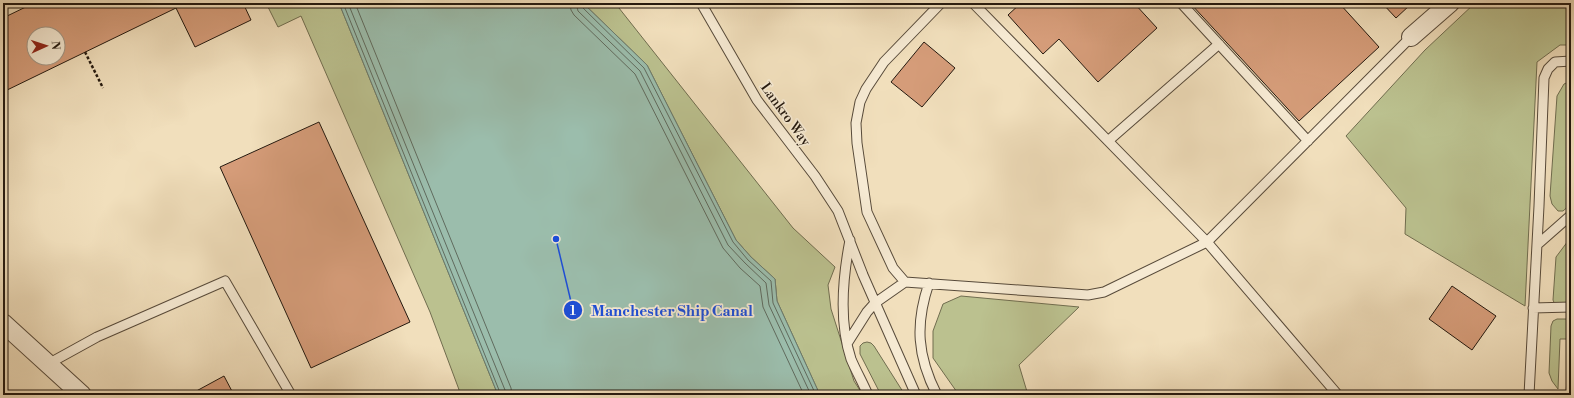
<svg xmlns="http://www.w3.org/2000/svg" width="1574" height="398" viewBox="0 0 1574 398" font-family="'Libre Bodoni',serif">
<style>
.green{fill:#bbc18f;stroke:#706d4f}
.water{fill:#9bbdac;stroke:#6b7b6d}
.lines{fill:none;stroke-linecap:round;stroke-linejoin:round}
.shore{stroke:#606b5e;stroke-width:1}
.building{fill:#d59c79;stroke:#24190f;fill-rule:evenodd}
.lane-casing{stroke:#574a3a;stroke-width:11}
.street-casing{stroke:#574a3a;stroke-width:20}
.path{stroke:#24190f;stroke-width:2.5;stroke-dasharray:3 2;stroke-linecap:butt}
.lane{stroke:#f6ead3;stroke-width:9}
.street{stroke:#f6ead3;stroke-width:18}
.labels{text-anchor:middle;stroke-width:3.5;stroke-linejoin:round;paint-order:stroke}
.street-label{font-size:14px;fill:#24190f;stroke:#f6ead3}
.leader{fill:none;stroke:#1d4ed8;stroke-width:1.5}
.callout-dot{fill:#1d4ed8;stroke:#f6ead3;stroke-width:1.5}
.mark-label{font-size:12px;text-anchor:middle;font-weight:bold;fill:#fff}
.callout-label{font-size:15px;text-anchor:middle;font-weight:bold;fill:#1d4ed8;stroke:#f6ead3;stroke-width:3.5;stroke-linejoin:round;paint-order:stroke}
</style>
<rect width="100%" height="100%" fill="#f1dfbc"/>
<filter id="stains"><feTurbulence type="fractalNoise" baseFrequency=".005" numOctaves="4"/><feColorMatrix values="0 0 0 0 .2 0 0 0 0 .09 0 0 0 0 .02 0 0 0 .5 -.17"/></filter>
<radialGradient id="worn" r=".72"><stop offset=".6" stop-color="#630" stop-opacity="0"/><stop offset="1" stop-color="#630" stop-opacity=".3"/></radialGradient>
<path class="green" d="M266,3h73l159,392h-37l-31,-83 -129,-296 -23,11z
M583,3h32l178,225 42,39 -7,18 3,24 23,72 9,14h-43l-43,-94 -2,-22 -24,-22 -15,-17 -89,-175z
M1475,3h96v42h-11l-23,17 -12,244 -120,-72 1,-26 -60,-72 79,-86z
M1571,81v123l-8,7h-5l-6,-7 -2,-8 7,-100 7,-12z
M1571,237v68h-16l-2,-5 3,-43z
M961,296l118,11 -60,58 9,30h-69l-26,-37v-27l10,-27z
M1557,319h14v20h-11l-2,50 -6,-8 -3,-8 2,-47 2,-5z
M867,342l4,1 3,3 31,49h-24l-21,-41v-8l3,-3z"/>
<path class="water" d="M339,3h244l64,62 89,175 15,17 24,22 2,22 43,94h-322z"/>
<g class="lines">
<path class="shore" d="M343,3l158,392
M348,3l157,387 1,5
M355,3l156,385 1,7
M570,3l1,7 3,5 61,59 88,174 17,20 20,18 3,21 41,88
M576,3l2,8 62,60 88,174 17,18 21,20 3,22 42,90
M581,3l1,4 62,61 89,174 15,18 23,21 2,22 43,92"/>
</g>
<path class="building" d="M34,3h209l8,17 -56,27 -19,-39 -173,84v-74zM34,34h24v24h-24z
M1021,3h113l23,25 -59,54 -39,-43 -16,15 -35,-39z
M1190,3h149l40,44 -80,74z
M1382,3h26l2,2 -14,13z
M924,42l31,26 -33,39 -31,-25z
M319,122l91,200 -99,46 -91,-201z
M1452,286l44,30 -24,34 -43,-31z
M1569,341h2v54h-5z
M224,376l10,19h-45z"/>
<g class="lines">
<defs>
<path id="lane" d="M701,3l56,97 58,76 23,35 25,64 53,120
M941,3l-57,59 -18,27 -6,13 -4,21 1,20 10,69 26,56 12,14 183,13 16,-3 103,-50 -234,-239
M1181,3l127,138
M1108,141l111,-97
M850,240c-7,36 -11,83 1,119 5,12 12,24 17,36
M1537,245l34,-30
M929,283c-14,41 -12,73 8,112
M1533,308l38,-1
M848,342l19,-30 8,-9 30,-21
M48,364l49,-27 128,-56 66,114
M1338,395l-131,-153 204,-205
M1529,395l10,-189 5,-128 4,-9 7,-7 16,-1"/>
<path id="street" d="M1411,37l39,-34
M3,323l79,72"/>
</defs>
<use href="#lane" class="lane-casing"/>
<use href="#street" class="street-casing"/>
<path class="path" d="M85,52l18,36"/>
<use href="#lane" class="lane"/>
<use href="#street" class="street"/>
</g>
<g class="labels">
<g class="street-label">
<text transform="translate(786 114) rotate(54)" y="5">Lankro Way</text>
</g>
</g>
<path class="leader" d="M556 239L573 310"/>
<g class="callout-dot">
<circle cx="556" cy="239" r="4"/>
<circle cx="573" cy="310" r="10"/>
</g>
<g class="mark-label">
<text x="573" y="315">1</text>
</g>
<g class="callout-label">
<text x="672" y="316">Manchester Ship Canal</text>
</g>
<rect width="1574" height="398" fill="none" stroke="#f1dfbc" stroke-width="16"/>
<rect x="4" y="4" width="1566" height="390" fill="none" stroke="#24190f" stroke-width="2"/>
<rect x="8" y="8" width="1558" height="382" fill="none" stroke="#24190f"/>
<g transform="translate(46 46) rotate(87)"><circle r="19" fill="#f6ead3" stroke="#a29685"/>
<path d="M0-3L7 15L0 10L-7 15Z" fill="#8f2418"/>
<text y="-6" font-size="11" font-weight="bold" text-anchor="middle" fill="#24190f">N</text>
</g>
<rect width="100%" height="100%" filter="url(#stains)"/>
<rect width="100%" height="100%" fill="url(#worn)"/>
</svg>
